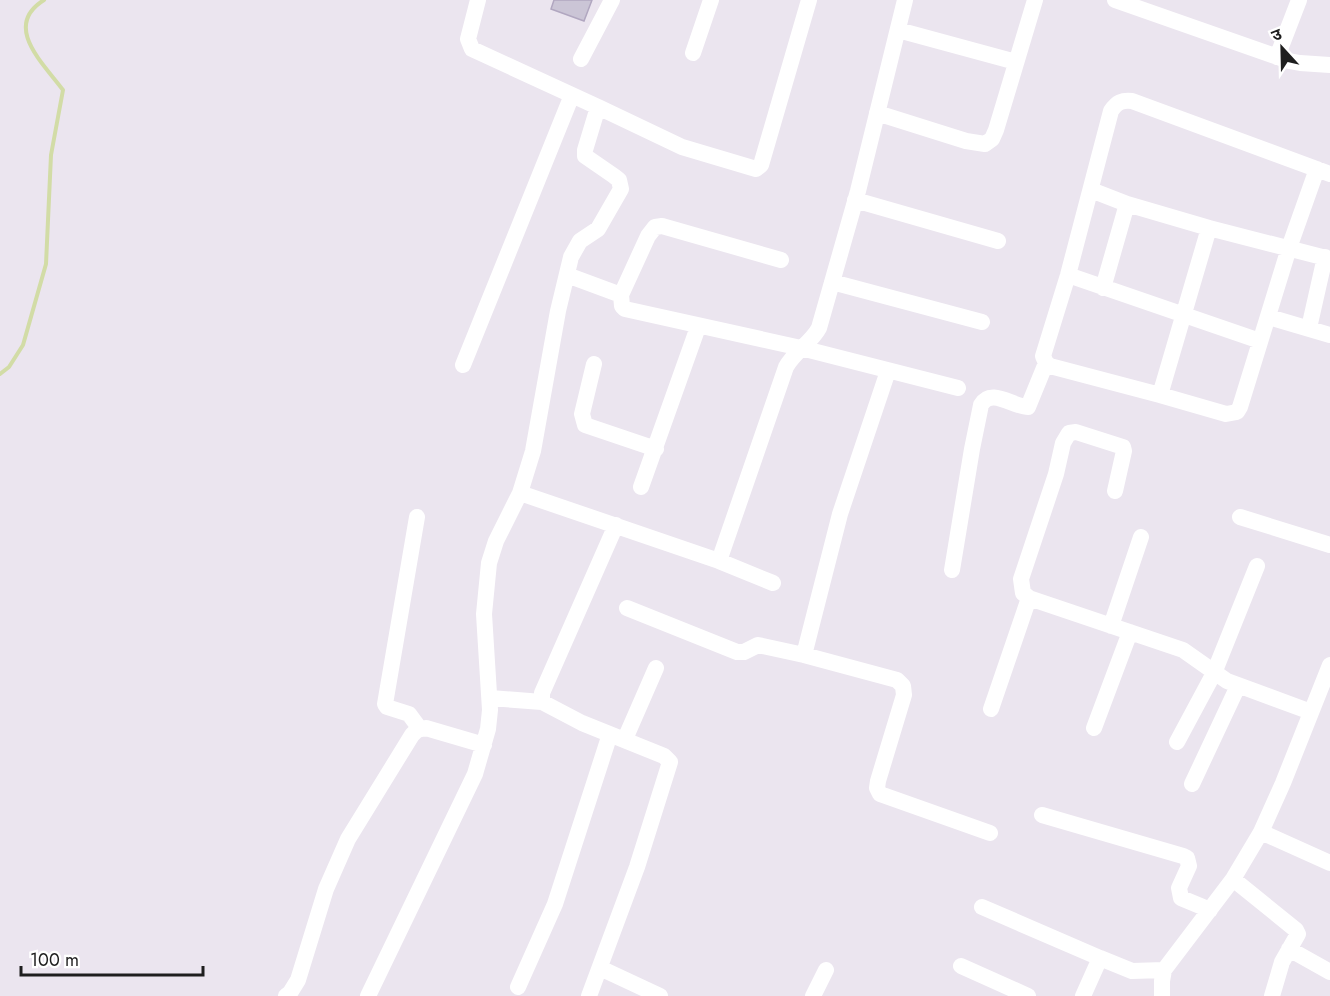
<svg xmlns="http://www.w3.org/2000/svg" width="1330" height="996" viewBox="0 0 1330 996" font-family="Jost,'Noto Sans Devanagari',sans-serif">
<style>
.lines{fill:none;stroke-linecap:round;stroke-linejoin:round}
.stream{stroke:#d2dca6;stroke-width:4}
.building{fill:#cbc5d6;stroke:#b1a7c0;stroke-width:1.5}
.minor{stroke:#fff;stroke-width:16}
</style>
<rect width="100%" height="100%" fill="#ebe5ef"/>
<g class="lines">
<path class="stream" d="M0,374l9,-7 14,-22 23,-81 5,-109 12,-65c-20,-27 -61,-64 -19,-90"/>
</g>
<path class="building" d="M554,0h38l-8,21 -33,-12z"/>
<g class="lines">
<path class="minor" d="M1115,0l174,61 11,2 30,2
M898,30l118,32
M693,53l18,-53
M1277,57l22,-57
M581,59l31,-59
M598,107l84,40 74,22 5,-4 48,-165
M877,113l89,28 19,3 7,-5 4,-9 39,-130
M1091,190l36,14 82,24 -49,167 -110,-29 -4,-3 -3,-7 25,-81 43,-164c6,-9 11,-11 21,-10l198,73
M855,200l143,41
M1209,228l121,31
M781,260l-119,-34 -7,1 -7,9 -27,59 1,11 3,3 176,39 157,40
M567,275l54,20
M1068,275l192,66
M832,282l150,40
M1103,288l24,-84
M1269,317l61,18
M1309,328l16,-71
M594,364l-12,50 3,11 71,24
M463,365l109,-270
M1160,395l66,19 11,-2 3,-5 49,-159 28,-79
M641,487l57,-160
M1115,491l9,-40 -1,-4 -47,-15 -7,1 -6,10 -7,31 -35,105 2,14 6,5 154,52 44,31 84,31
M520,493l199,68 54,22
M417,517l-32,187 2,3 22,7 11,15
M1240,517l90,28
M719,561l67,-194c8,-15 25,-24 33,-39l39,-137 47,-191
M952,570l20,-121 9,-44c10,-18 32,2 47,2l18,-44
M627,608l110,44h7l14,-7 46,10 36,-141 48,-143
M1111,626l30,-89
M804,655l93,25 6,6 1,9 -26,86 -1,7 3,6 110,39
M490,698l52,4
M991,709l38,-111
M1094,728l36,-96
M625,739l31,-71
M1177,742l37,-69 43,-107
M1192,784l46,-98
M1042,815l141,41 4,2 2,8 -10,22 2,10 29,12
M1261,832l69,31
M1233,879l63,51 2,4 -16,28 -10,34
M982,907l118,51
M1289,949l41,23
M961,966l67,30
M600,968l60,28
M518,987l37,-83 55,-170
M286,996l4,-3 8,-13 28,-91 22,-50 64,-104 5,-5 9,-2 58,17
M368,996l107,-222 13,-45 2,-19 -6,-96 5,-51 7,-22 24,-48 13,-42 25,-140 13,-54 9,-16 18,-12 23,-40 -2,-9 -5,-4 -29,-20v-6l13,-43 -126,-58 -4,-10 10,-39
M589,996l48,-129 33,-105 -6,-6 -82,-33 -40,-21v-9l74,-168
M813,996l13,-26
M1083,996l17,-38 32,13 32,-1
M1162,996v-15l2,-11 69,-91 28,-47 22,-49 47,-118"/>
</g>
<g transform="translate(1282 48) rotate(338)" stroke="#ffffff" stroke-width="4.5" paint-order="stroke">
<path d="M0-4.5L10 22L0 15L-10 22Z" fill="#1e1e1e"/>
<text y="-9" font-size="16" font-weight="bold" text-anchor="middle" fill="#1e1e1e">उ</text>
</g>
<path d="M21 966v9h182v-9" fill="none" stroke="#1e1e1e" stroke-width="3"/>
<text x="30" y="966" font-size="18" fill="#1e1e1e" stroke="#ffffff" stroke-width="4.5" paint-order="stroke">100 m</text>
</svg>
